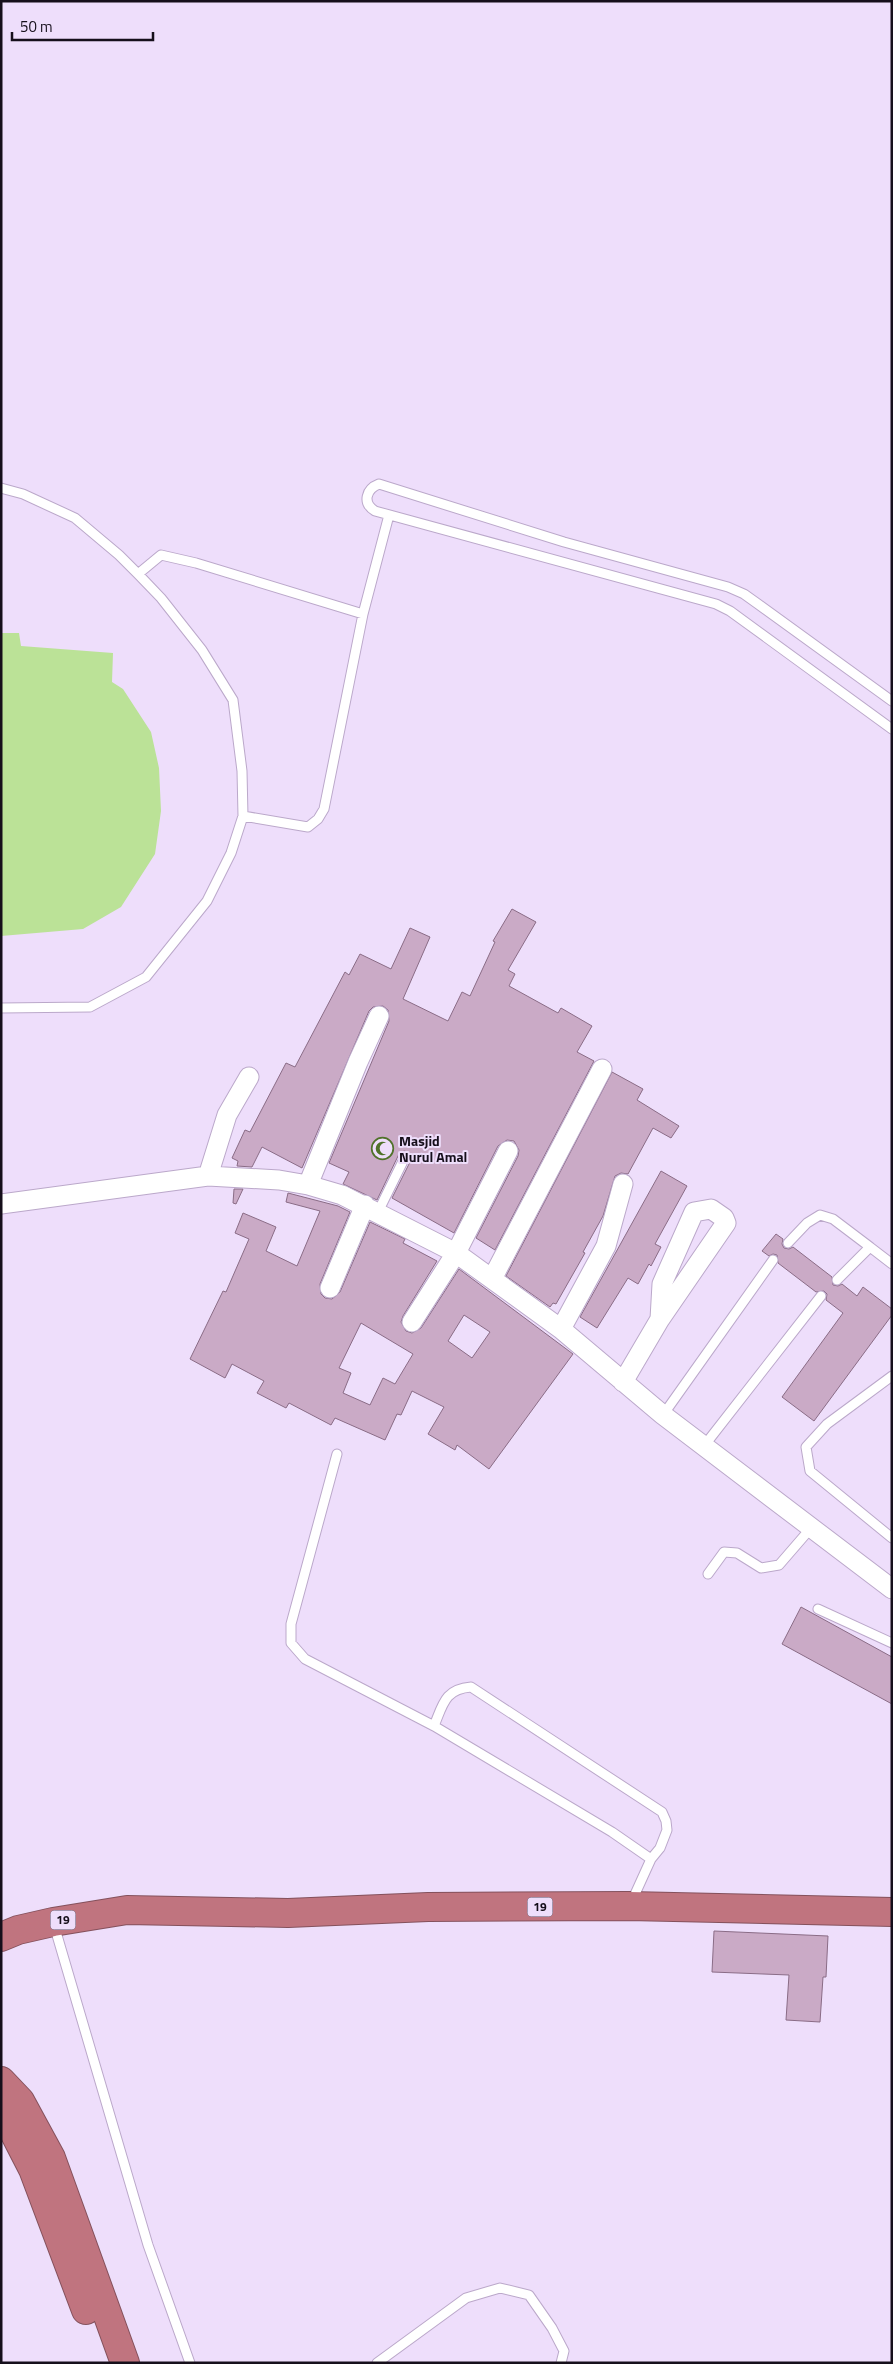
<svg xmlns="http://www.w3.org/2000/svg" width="893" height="2364" viewBox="0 0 893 2364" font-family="'Titillium Web',sans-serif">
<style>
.green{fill:#bbe297}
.building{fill:#caaac6;stroke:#8a6c86;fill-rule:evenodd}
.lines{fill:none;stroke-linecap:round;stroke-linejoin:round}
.lane-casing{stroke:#bba8ca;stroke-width:11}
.street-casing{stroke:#bba8ca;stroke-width:21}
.highway-casing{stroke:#84515c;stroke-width:30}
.lane{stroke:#fff;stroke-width:9}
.street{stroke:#fff;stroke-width:19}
.highway{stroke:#c0747f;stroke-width:28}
.labels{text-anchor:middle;stroke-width:4;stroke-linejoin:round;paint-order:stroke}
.shield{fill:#eedefb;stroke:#574d5e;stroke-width:1}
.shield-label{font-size:12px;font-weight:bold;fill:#160f1b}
.poi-label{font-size:14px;font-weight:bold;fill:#160f1b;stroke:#eedefb;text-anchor:start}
</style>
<rect width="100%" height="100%" fill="#eedefb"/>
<path class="green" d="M1,633h18l2,13 92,7 -1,29 11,7 28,43 8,36 2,43 -6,43 -34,53 -38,22 -82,7z"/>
<path class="building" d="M512,909l24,13 -28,48 7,4 -6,12 49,27 3,-5 31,18 -15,26 17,9 -99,189 -19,-12 42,-82 1,-6 -5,-9 -7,-1 -9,6 -44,87 -62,-35 19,-38 -3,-8 -4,-1 -5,3 -22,46 -34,-16 6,-12 -20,-9 60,-142 -1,-11 -5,-4 -10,1 -4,4 -67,157 -40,-21 -10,20 -15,-1 1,-5 -6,-3 13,-28 5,2 36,-69 9,4 50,-95 4,3 11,-21 31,15 19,-41 20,9 -27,62 45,22 14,-29 8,4 25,-54 -2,-1z
M612,1072l31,17 -6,11 42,26 -8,12 -18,-10 -25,46 -7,-1 -6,3 -12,40 -20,36 2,1 -29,51 -3,-1 -3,4 -44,-31z
M661,1171l26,15 -32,58 6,3 -10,19 -2,-2 -11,20 -10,-6 -31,50 -17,-11z
M234,1189h9l-7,15 -3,-1z
M288,1193l50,13 12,6 -30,72 1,10 4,4 7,1 8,-7 30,-70 35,17 -2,4 34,18 -34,55 -2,6 5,9 6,2 9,-5 38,-59 114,85 -84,115 -32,-24 -2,5 -27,-16 16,-27 -32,-16 -11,24 -4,-1 -12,26 -50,-22 -4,7 -42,-22 -3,5 -29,-15 7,-12 -32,-17 -7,14 -35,-19 33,-68 3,1 23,-53 -14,-6 8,-20 33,14 -10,24 31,15 23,-55 -34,-9zM464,1315l26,17 -18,26 -24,-17zM361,1323l52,31 -18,30 -12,-6 -13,27 -27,-12 8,-20 -12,-5z
M776,1234l7,5 -1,5 2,4 5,1 4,-2 39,30 1,8 5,1 4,-2 15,12 6,-9 29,22v6l-78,106 -32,-24 61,-84 -17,-13 1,-6 -3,-3 -8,1 -38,-29 -1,-8 -4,-1 -4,2 -7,-5z
M801,1607l91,50v47l-110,-60z
M714,1931l114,5 -2,41h-3l-3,45 -34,-2 3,-45 -77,-3z"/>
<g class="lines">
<defs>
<path id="lane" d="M1,488l22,6 52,24 44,37 19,19 23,24 41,52 31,50 9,71 1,45
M138,574l23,-19 35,8 167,51
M892,701l-134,-97 -14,-10 -16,-7 -164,-45 -185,-58c-13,5 -17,19 -4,27l341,93 14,7 162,118
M1,1008l89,-1 56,-30 61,-76 24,-48 12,-37 65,11 10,-8 6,-10 39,-195 26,-99
M378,1212l27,-55
M788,1243l19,-20 13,-8 13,4 37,28
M837,1280l33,-33 22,17
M892,1376l-65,48 -21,23 4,24 82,67
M663,1415l110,-155
M704,1446l117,-150
M337,1454l-46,170v19l14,16 129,67
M708,1574l16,-22 13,1 24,15 18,-3 32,-37
M818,1609l74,34
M631,1903l20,-44 9,-11 7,-18 -1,-9 -4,-9 -191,-125c-26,2 -28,17 -37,39l178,106 39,27
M54,1925l94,320 42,118
M377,2363l89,-65 34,-10 29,7 23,33 12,23 -3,12"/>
<path id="street" d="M208,1176l19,-61 22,-38
M308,1185l50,-123 21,-46
M1,1204l207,-28 71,4 29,5 34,10 114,58 105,76 102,86 229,174
M492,1279l110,-210
M330,1288l35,-83
M412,1322l44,-69 52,-102
M561,1329l45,-83 17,-62
M623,1382l37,-63 66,-96 -2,-5 -13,-9 -17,3 -32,72 -2,35"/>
<path id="highway" d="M1,1937l17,-7 35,-8 74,-12 161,3 140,-6 201,-1 263,6
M1,2081l19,20 31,57 74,205
M1,2107l32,62 53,141"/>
</defs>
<use href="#lane" class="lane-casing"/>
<use href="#street" class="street-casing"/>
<use href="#highway" class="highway-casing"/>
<use href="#lane" class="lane"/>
<use href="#street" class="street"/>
<use href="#highway" class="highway"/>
</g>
<defs>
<symbol id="mosque-ring" viewBox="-11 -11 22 22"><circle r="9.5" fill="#eedefb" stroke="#50722a" stroke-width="1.5"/><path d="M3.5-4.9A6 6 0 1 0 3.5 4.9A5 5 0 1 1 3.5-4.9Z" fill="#50722a"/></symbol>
</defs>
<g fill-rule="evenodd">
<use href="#mosque-ring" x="370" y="1136" width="25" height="25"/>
</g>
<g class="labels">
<g class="shield">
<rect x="527.5" y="1897.5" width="25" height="19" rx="4"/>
<rect x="50.5" y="1910.5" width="25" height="19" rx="4"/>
</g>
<g class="shield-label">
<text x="540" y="1911">19</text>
<text x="63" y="1924">19</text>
</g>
<g class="poi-label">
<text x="399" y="1146">Masjid<tspan x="399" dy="16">Nurul Amal</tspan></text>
</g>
</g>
<rect width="893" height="2364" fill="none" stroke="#160f1b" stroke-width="5"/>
<path d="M12 32v8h141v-8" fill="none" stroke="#160f1b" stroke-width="2.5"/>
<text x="20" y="32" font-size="15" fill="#160f1b" stroke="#eedefb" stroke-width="4" paint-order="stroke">50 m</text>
</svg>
